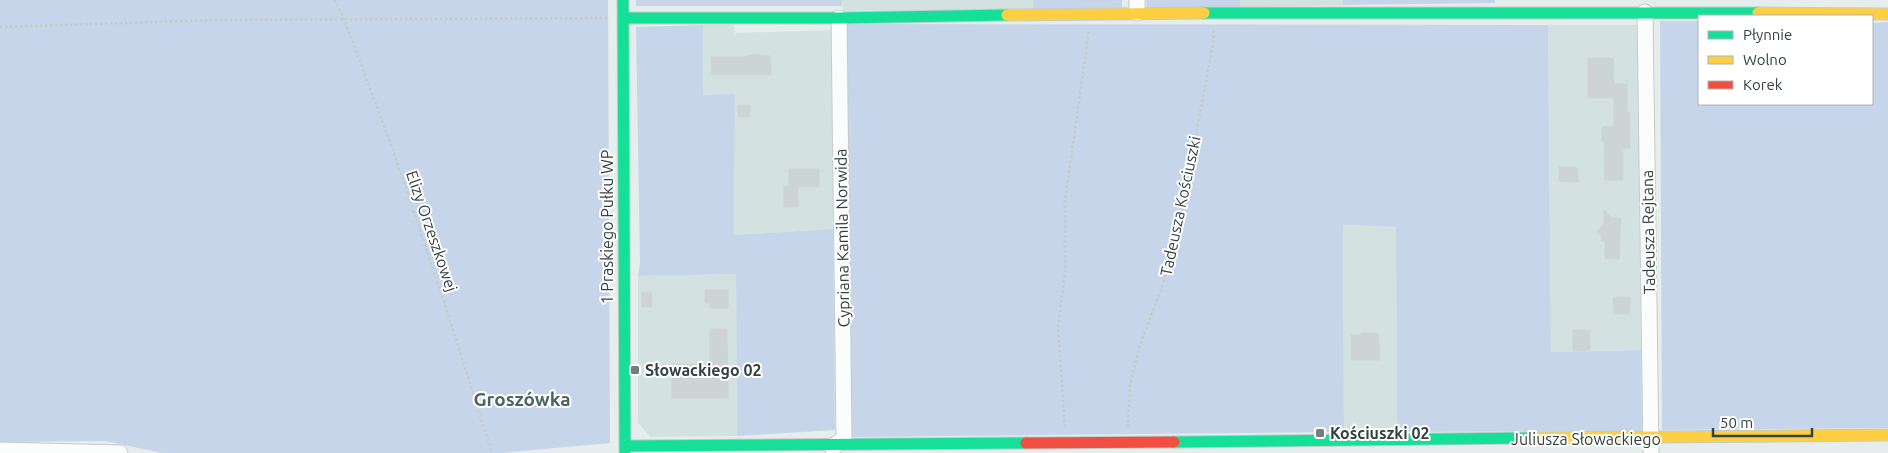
<svg xmlns="http://www.w3.org/2000/svg" width="1888" height="453" viewBox="0 0 1888 453" font-family="Ubuntu,sans-serif">
<style>
.residential{fill:#d3e2e1}
.green{fill:#c6d5e9}
.building{fill:#ccd5d3;stroke:#ccd6d4}
.lines{fill:none;stroke-linecap:round;stroke-linejoin:round}
.street-casing{stroke:#c4cccb;stroke-width:17}
.fast-casing{stroke:#bfcecd;stroke-width:13}
.slow-casing{stroke:#bfcecd;stroke-width:13}
.jam-casing{stroke:#bfcecd;stroke-width:13}
.path{stroke:#c5cccb;stroke-width:2.5;stroke-dasharray:2.5 2.5;stroke-linecap:butt}
.street{stroke:#fbfcfc;stroke-width:15}
.fast{stroke:#16e098;stroke-width:11}
.slow{stroke:#ffcf43;stroke-width:11}
.jam{stroke:#f24e42;stroke-width:11}
.poi-dot{fill:#727f7d;stroke:#fff;stroke-width:2}
.labels{text-anchor:middle;stroke-width:4;stroke-linejoin:round;paint-order:stroke}
.street-label{font-size:16px;fill:#334340;stroke:#fff}
.poi-label{font-size:16px;font-weight:bold;fill:#334340;stroke:#fff;text-anchor:start}
.quarter-label{font-size:19px;font-weight:bold;fill:#4b6660;stroke:#fff}
</style>
<rect width="100%" height="100%" fill="#e6eeed"/>
<path class="residential" d="M842,0h191v9l-190,2z
M1240,0h103v5l-103,2z
M703,25h31l1,8 98,-3v199l-99,6 1,-140h-32z
M1548,25h90l3,325 -90,2z
M1343,225l53,2 1,205h-53z
M736,274l1,162 -87,1 -12,-14v-147z"/>
<path class="green" d="M0,0h608l2,443 -109,10h-339l-57,-12 -105,1z
M636,0h206v6h-206z
M1033,0h89v9h-89z
M1146,0h94v7l-93,1z
M1343,0h152v3l-152,2z
M1660,21h39v83h173v-81l16,-1v406l-226,2z
M847,24l701,1 3,327 90,-2 1,81 -245,1 -1,-205 -53,-2 1,207 -492,5 -4,-207z
M703,25v70l32,-1 -1,141 99,-6 2,201 -98,6 -1,-162 -98,2 2,-13 -4,-236z"/>
<path class="building" d="M754,54l16,2 1,19h-59l-1,-18h33z
M1588,58h25l1,26h13v28h3v36h-7v32h-18l-1,-39h-2v-14l12,-1v-28h-26z
M738,105h12v12h-12z
M1559,167h17v2h2v13l-19,-1z
M789,169h30v18h-21v20h-14v-21h5z
M1604,210l8,8h9l-2,41h-14v-18h-4v-5l-4,-5 7,-7z
M705,290h23v18h-18l-1,-5h-4z
M642,292l10,1v14h-10z
M1613,297h17v17h-16z
M710,329h17l1,69h-56v-34h38z
M1573,330h17v20l-17,1z
M1361,333h17l2,27h-29v-25h10z"/>
<g class="lines">
<defs>
<path id="street" d="M1137,0v13
M1645,12l6,441
M833,449l2,-4 9,-7 -5,-420
M0,450l120,3"/>
<path id="fast" d="M623,0l2,453
M1204,13h554
M623,18h216l168,-3
M1174,442l358,-4
M625,446l401,-3"/>
<path id="slow" d="M1758,13l130,1
M1007,15l197,-2
M1532,438l356,-3"/>
<path id="jam" d="M1026,443l148,-1"/>
</defs>
<use href="#street" class="street-casing"/>
<use href="#fast" class="fast-casing"/>
<use href="#slow" class="slow-casing"/>
<use href="#jam" class="jam-casing"/>
<path class="path" d="M334,0l10,19 48,128 53,158 47,148
M0,27l218,-7 391,-2
M1065,427l-7,-99 7,-56v-71l24,-171
M1128,427l2,-42 10,-40 23,-61 16,-58 34,-182 1,-15"/>
<use href="#street" class="street"/>
<use href="#fast" class="fast"/>
<use href="#slow" class="slow"/>
<use href="#jam" class="jam"/>
</g>
<g class="poi-dot">
<rect x="630" y="365" width="10" height="10" rx="2.5"/>
<rect x="1315" y="428" width="10" height="10" rx="2.5"/>
</g>
<g class="labels">
<g class="street-label">
<text transform="translate(1180 206) rotate(-78)" y="6">Tadeusza Kościuszki</text>
<text transform="translate(607 227) rotate(-90)" y="6">1 Praskiego Pułku WP</text>
<text transform="translate(432 231) rotate(71)" y="6">Elizy Orzeszkowej</text>
<text transform="translate(1648 232) rotate(-91)" y="6">Tadeusza Rejtana</text>
<text transform="translate(842 238) rotate(-91)" y="6">Cypriana Kamila Norwida</text>
<text x="1586" y="445">Juliusza Słowackiego</text>
</g>
<g class="poi-label">
<text x="645" y="376">Słowackiego 02</text>
<text x="1330" y="439">Kościuszki 02</text>
</g>
<g class="quarter-label">
<text x="522" y="406">Groszówka</text>
</g>
</g>
<rect x="1698" y="15" width="175" height="90" fill="#ffffff" stroke="#adb4b3"/>
<rect x="1708" y="31" width="25" height="8" fill="#16e098" stroke="#adb4b3"/>
<text x="1743" y="40" font-size="15" fill="#334340">Płynnie</text>
<rect x="1708" y="56" width="25" height="8" fill="#ffcf43" stroke="#adb4b3"/>
<text x="1743" y="65" font-size="15" fill="#334340">Wolno</text>
<rect x="1708" y="81" width="25" height="8" fill="#f24e42" stroke="#adb4b3"/>
<text x="1743" y="90" font-size="15" fill="#334340">Korek</text>
<path d="M1713 428v8h99v-8" fill="none" stroke="#334340" stroke-width="2.5"/>
<text x="1720" y="428" font-size="15" fill="#334340" stroke="#ffffff" stroke-width="4" paint-order="stroke">50 m</text>
</svg>
